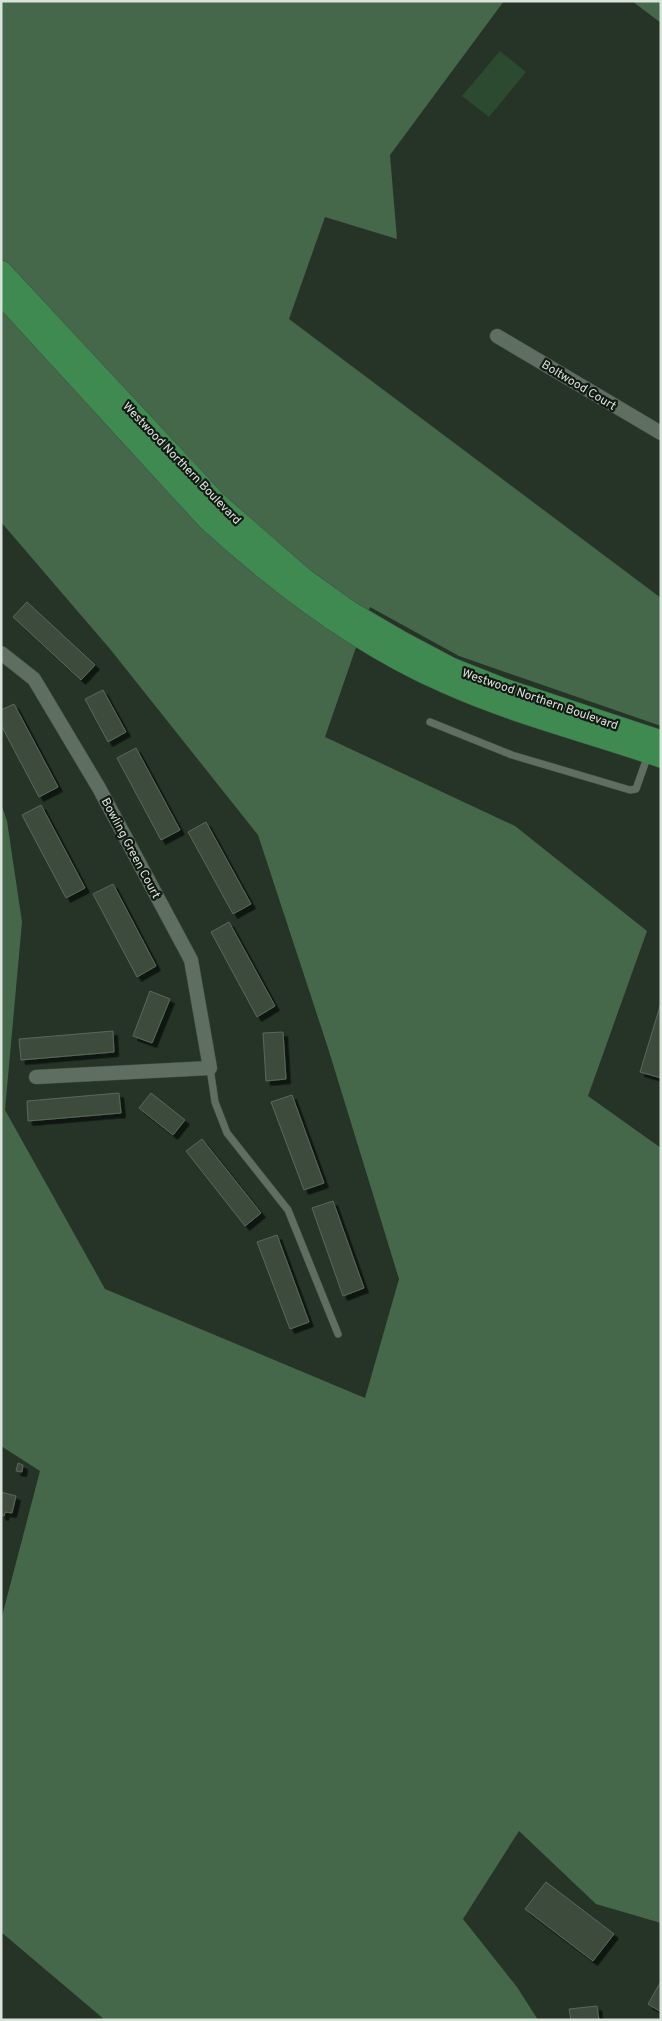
<svg xmlns="http://www.w3.org/2000/svg" width="662" height="2021" viewBox="0 0 662 2021" font-family="Overpass,sans-serif">
<style>
.green{fill:#2b4a2f}
.forest{fill:#446849}
.building{fill:#3d4c3e;stroke:#586859;filter:url(#shadow)}
.lines{fill:none;stroke-linecap:round;stroke-linejoin:round}
.lane-casing{stroke:#434f45;stroke-width:8}
.street-casing{stroke:#434f45;stroke-width:15}
.primary-casing{stroke:#434f45;stroke-width:22}
.lane{stroke:#5e6e60;stroke-width:7}
.street{stroke:#5e6e60;stroke-width:14}
.primary{stroke:#3e8a51;stroke-width:21}
.labels{text-anchor:middle;stroke-width:4.5;stroke-linejoin:round;paint-order:stroke}
.street-label{font-size:12px;fill:#dae3db;stroke:#131a14}
</style>
<defs>
<filter id="shadow"><feDropShadow dx="4.5" dy="4.5" stdDeviation="0" flood-color="#0009"/></filter>
</defs>
<rect width="100%" height="100%" fill="#263427"/>
<path class="green" d="M500,51l26,21 -37,45 -27,-21z"/>
<path class="forest" d="M1,1h503l-114,154 7,84 -72,-22 -36,102 372,279v128l-202,-70 -89,-49 -45,130 190,89 132,105 -59,165 73,52v775l-65,-19 -77,-73 -56,88 54,68 21,33h-433l-104,-88v-312l39,-149 -39,-25v-643l6,18 15,101 -17,188 100,179 260,109 34,-119 -71,-231 -70,-213 -148,-186 -109,-127z
M632,1h29v22z"/>
<path class="building" d="M27,602l68,63 -14,15 -68,-63z
M103,690l23,42 -18,10 -23,-43z
M14,704l44,83 -19,10 -38,-72v-15z
M136,748l44,82 -19,10 -44,-82z
M41,805l44,83 -19,10 -44,-83z
M206,822l45,82 -18,10 -45,-82z
M113,884l43,82 -19,11 -44,-83z
M229,922l46,84 -18,11 -46,-85z
M150,991l20,8 -18,44 -19,-7z
M661,1003v75l-21,-6z
M113,1031l1,21 -93,8 -2,-21z
M283,1032l3,47 -20,2 -3,-48z
M119,1093l2,20 -93,8 -1,-20z
M151,1093l34,27 -12,15 -34,-27z
M292,1095l32,88 -20,7 -33,-88z
M202,1139l59,74 -16,13 -59,-75z
M333,1201l31,87 -21,8 -31,-88z
M277,1235l32,87 -19,7 -33,-87z
M18,1463l5,2 -1,7 -6,-1z
M1,1492l15,4 -4,17 -7,-1 -1,4 -3,-1z
M546,1882l68,52 -21,27 -68,-52z
M660,1983h1v29l-13,-8z
M597,2006l2,14h-28l-2,-11z"/>
<g class="lines">
<defs>
<path id="lane" d="M430,722l82,33 118,35 6,-1 12,-34
M210,1068l5,34 12,31 61,77 50,124"/>
<path id="street" d="M497,336l164,97
M1,653l33,26 65,109 92,172 19,108 -174,9"/>
<path id="primary" d="M1,271l216,232 86,75 46,33 53,31 49,26 53,21 157,52
M1,294l206,225c71,65 150,125 239,164 69,31 143,49 215,74"/>
</defs>
<use href="#lane" class="lane-casing"/>
<use href="#street" class="street-casing"/>
<use href="#primary" class="primary-casing"/>
<use href="#lane" class="lane"/>
<use href="#street" class="street"/>
<use href="#primary" class="primary"/>
</g>
<g class="labels">
<g class="street-label">
<text transform="translate(579 385) rotate(31)" y="4">Boltwood Court</text>
<text transform="translate(182 463) rotate(46)" y="4">Westwood Northern Boulevard</text>
<text transform="translate(540 699) rotate(19)" y="4">Westwood Northern Boulevard</text>
<text transform="translate(131 848) rotate(62)" y="4">Bowling Green Court</text>
</g>
</g>
<rect width="662" height="2021" fill="none" stroke="#dae3db" stroke-width="5"/>
</svg>
